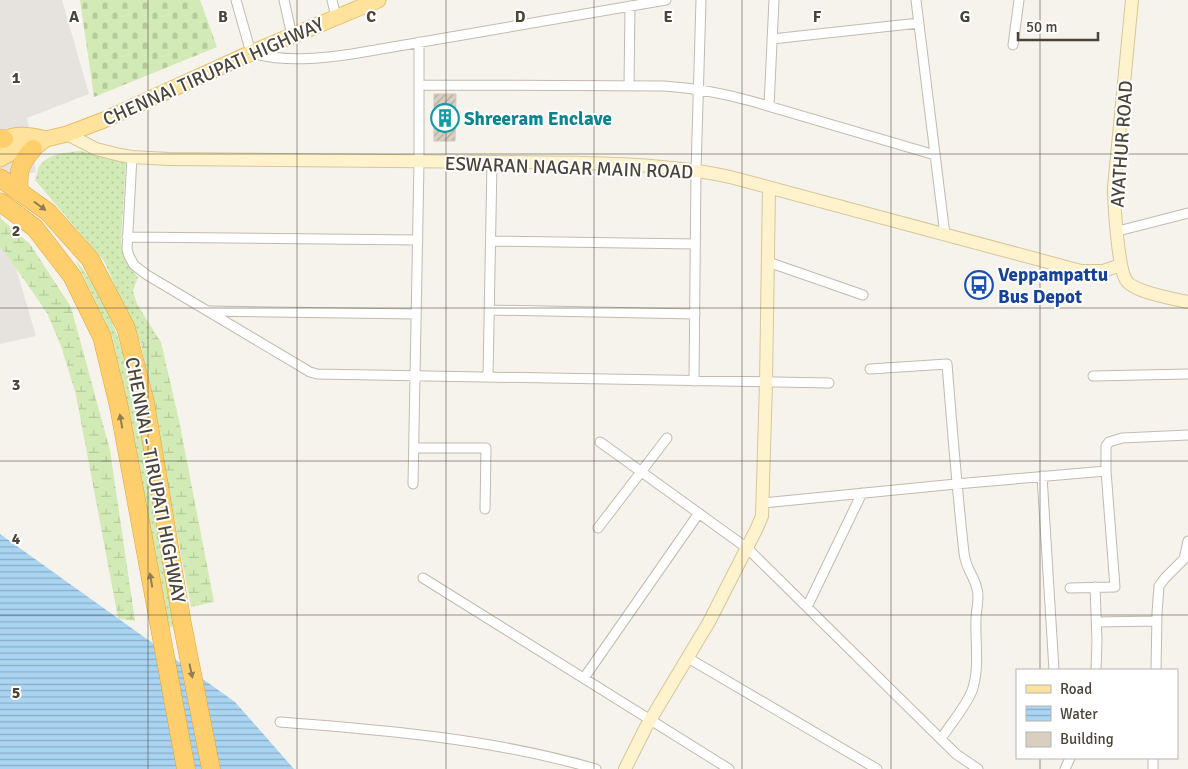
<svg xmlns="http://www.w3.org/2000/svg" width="1188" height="769" viewBox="0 0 1188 769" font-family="Signika,sans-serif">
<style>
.industrial{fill:#e6e2dd}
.grass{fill:url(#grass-dots)}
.wetland{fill:url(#wetland-marsh)}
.cemetery{fill:url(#cemetery-stones)}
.water{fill:url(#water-rules)}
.building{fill:url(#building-hatch);stroke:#d3c7b4}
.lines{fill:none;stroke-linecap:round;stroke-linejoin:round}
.street-casing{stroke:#c2bbae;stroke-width:11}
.secondary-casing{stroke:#d6c79b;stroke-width:14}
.primary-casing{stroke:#e6c16a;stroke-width:17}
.highway-casing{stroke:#e0a43c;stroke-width:19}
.street{stroke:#fff;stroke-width:9}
.secondary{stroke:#fff3cd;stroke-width:12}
.primary{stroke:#ffe39c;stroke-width:15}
.highway{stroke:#ffcf6e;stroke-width:18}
.oneway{fill:#937c4e}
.grid{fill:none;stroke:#4b4439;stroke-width:1;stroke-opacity:0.55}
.labels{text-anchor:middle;stroke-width:4;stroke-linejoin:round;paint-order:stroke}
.street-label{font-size:19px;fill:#4b4439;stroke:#fff}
.culture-label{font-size:19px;font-weight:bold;fill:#0d838f;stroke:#fff;text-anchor:start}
.transit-label{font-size:19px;font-weight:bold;fill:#164399;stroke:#fff;text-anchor:start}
.grid-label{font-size:16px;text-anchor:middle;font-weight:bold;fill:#4b4439;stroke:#fff;stroke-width:4;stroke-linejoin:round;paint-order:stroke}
</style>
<defs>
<pattern id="grass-dots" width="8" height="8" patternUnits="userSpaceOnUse" patternTransform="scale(1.25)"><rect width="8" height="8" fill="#d2eab5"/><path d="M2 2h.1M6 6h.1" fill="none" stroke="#b6ca9c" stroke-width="1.8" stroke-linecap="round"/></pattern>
<pattern id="wetland-marsh" width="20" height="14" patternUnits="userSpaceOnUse" patternTransform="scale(1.25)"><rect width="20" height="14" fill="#d2eab5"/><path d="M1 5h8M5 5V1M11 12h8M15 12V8" fill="none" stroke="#b6ca9c"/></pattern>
<pattern id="cemetery-stones" width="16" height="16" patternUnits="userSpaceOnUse" patternTransform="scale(1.25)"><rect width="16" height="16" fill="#d2eab5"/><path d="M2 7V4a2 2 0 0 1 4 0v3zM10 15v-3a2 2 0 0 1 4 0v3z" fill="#b6ca9c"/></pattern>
<pattern id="water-rules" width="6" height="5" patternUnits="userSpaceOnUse" patternTransform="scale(1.25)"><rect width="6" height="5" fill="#a9d4f2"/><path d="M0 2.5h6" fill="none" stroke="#8caec5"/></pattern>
<pattern id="building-hatch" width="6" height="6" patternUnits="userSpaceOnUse" patternTransform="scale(1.25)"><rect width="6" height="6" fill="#d8cfc1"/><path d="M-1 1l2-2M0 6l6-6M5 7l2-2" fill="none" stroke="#b1aa9e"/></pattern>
</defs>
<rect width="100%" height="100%" fill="#f6f3ec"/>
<path class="industrial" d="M0,0h62l27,94 -62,24 9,54 -36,9z
M0,214l36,122 -36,8z"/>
<path class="grass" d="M80,151l46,10 -5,79c2,20 4,22 17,37l-5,14 4,13 20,32 -16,8 -37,-83 -69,-81c2,-5 3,-13 6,-16 10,-11 26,-12 39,-13z
M75,259c51,62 62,147 75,225 8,47 16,95 24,142l-7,2 -38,-218 -17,-74z"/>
<path class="wetland" d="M0,218l30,26 41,63 39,143 25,171 -16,-2 6,36 -49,-260 -15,-49 -14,-33 -42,-61 -5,-4z
M157,336l4,6 19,83 34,177 -23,5 -50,-263z"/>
<path class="cemetery" d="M80,0h120l17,47 -123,50z"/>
<path class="water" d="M0,534l235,168 59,67h-294z"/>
<path class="building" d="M434,94h22l-1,47h-21z"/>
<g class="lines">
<defs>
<path id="street" d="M236,0l15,53c34,9 66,6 101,1l314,-54
M284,0l8,36
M332,0l4,17
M916,0l29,235
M772,39l147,-16
M1013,45l6,-45
M419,85l245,1c30,2 58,7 87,15l184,54
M629,86l1,-80
M769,106l5,-106
M132,157l-5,92 2,7 5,9 13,10 163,97 7,2 512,9
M1118,231l70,-18
M127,237l291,3
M491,241l204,3
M768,262l95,33
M489,310l206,4
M209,311l207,3
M870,369l77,-5c5,63 10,126 17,189 2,17 10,22 13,36 3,9 -1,20 -1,30 -1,24 4,49 -4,72 -7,17 -21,32 -31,48
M1093,376l95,-2
M488,377l4,-215
M694,381l2,-210 5,-171
M600,442l147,106 209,206 22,15
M414,448h72l-1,61
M1042,476l12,194
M413,484l6,-322v-120
M763,503l193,-19 150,-13
M598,528l69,-90
M423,578l306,191
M1095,587l2,54 -1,29
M1070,588l45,-1 -9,-116v-25l3,-4 13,-4 66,-3
M807,607l55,-114
M1097,622l60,-1
M688,658l189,111
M1156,670l1,-57 2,-27 6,-8 19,-19 4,-18
M584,678l115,-165
M280,722c106,8 213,17 316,47
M1065,769l5,-11
M1153,769v-11"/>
<path id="secondary" d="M1132,0l-18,187c0,17 4,81 12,93 7,12 48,19 62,22
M67,134l29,15 24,6 12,2 37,2c110,1 219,2 328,3 76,1 164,-1 237,16l347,93h22l18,-6
M625,769l21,-42 63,-105 48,-94 5,-12 4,-133 3,-195"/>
<path id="primary" d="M0,142c14,-10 31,-7 46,-3
M0,159l14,-8 19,-2 13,-10 21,-5 37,-14 147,-67 127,-53"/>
<path id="highway" d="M0,139h4
M0,178l48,34 42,47 36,69 19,74 37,221 29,146
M19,192c-1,-20 0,-28 14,-43
M0,202l35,26 37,48 30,61 17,70 67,362"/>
</defs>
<use href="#street" class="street-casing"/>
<use href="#secondary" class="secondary-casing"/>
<use href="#primary" class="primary-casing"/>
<use href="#highway" class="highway-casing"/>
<use href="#street" class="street"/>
<use href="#secondary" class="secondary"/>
<use href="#primary" class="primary"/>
<use href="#highway" class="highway"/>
</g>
<defs><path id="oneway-solid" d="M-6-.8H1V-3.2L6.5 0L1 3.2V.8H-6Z" transform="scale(1.25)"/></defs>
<g class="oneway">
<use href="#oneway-solid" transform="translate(40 206) rotate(36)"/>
<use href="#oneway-solid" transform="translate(121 421) rotate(-100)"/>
<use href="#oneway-solid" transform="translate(151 580) rotate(-100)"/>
<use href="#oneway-solid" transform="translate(191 671) rotate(78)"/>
</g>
<path class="grid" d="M148,0v769M297,0v769M446,0v769M594,0v769M742,0v769M891,0v769M1040,0v670M0,154h1188M0,308h1188M0,461h1188M0,615h1188M1040,758v11"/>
<defs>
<symbol id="building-ring" viewBox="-11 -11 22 22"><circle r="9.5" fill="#fff" stroke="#0f9aa8" stroke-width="1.5"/><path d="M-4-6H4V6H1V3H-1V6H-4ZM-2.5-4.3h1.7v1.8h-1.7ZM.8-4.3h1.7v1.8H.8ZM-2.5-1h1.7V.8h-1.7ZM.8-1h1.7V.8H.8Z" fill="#0f9aa8"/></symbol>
<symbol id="bus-ring" viewBox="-11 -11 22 22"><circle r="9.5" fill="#fff" stroke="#1a4fb4" stroke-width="1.5"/><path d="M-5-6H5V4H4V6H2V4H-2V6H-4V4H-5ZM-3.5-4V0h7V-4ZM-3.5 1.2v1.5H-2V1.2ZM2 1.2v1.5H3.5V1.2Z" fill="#1a4fb4"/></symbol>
</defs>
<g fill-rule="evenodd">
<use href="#building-ring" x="429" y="102" width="32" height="32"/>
<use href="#bus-ring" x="963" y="269" width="32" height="32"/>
</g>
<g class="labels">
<g class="street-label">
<text transform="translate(213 71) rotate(-24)" y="7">CHENNAI TIRUPATI HIGHWAY</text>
<text transform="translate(1121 144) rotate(-86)" y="7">AYATHUR ROAD</text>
<text transform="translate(569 167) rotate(2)" y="7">ESWARAN NAGAR MAIN ROAD</text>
<text transform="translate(156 480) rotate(79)" y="7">CHENNAI - TIRUPATI HIGHWAY</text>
</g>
<g class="culture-label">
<text x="464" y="125">Shreeram Enclave</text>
</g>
<g class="transit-label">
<text x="998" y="281">Veppampattu<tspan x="998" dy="22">Bus Depot</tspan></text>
</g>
</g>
<g class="grid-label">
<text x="74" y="22">A</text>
<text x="223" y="22">B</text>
<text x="371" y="22">C</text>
<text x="520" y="22">D</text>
<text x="668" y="22">E</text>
<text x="817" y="22">F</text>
<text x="965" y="22">G</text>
<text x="16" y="83">1</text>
<text x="16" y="236">2</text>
<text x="16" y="390">3</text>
<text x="16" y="544">4</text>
<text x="16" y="698">5</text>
</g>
<rect x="1016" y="669" width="162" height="90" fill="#ffffff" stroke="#b7b4b0"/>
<rect x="1026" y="685" width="25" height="8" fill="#ffe39c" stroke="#b7b4b0"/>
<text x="1060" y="694" font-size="15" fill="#4b4439">Road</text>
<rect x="1026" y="706" width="25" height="15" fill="url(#water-rules)" stroke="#b7b4b0"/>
<text x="1060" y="719" font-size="15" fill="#4b4439">Water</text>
<rect x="1026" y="732" width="25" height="15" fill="#d8cfc1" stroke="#b7b4b0"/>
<text x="1060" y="744" font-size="15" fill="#4b4439">Building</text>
<path d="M1018 32v8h80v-8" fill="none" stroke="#4b4439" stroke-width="2.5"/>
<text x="1026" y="32" font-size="15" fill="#4b4439" stroke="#ffffff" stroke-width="4" paint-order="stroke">50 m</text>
</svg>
